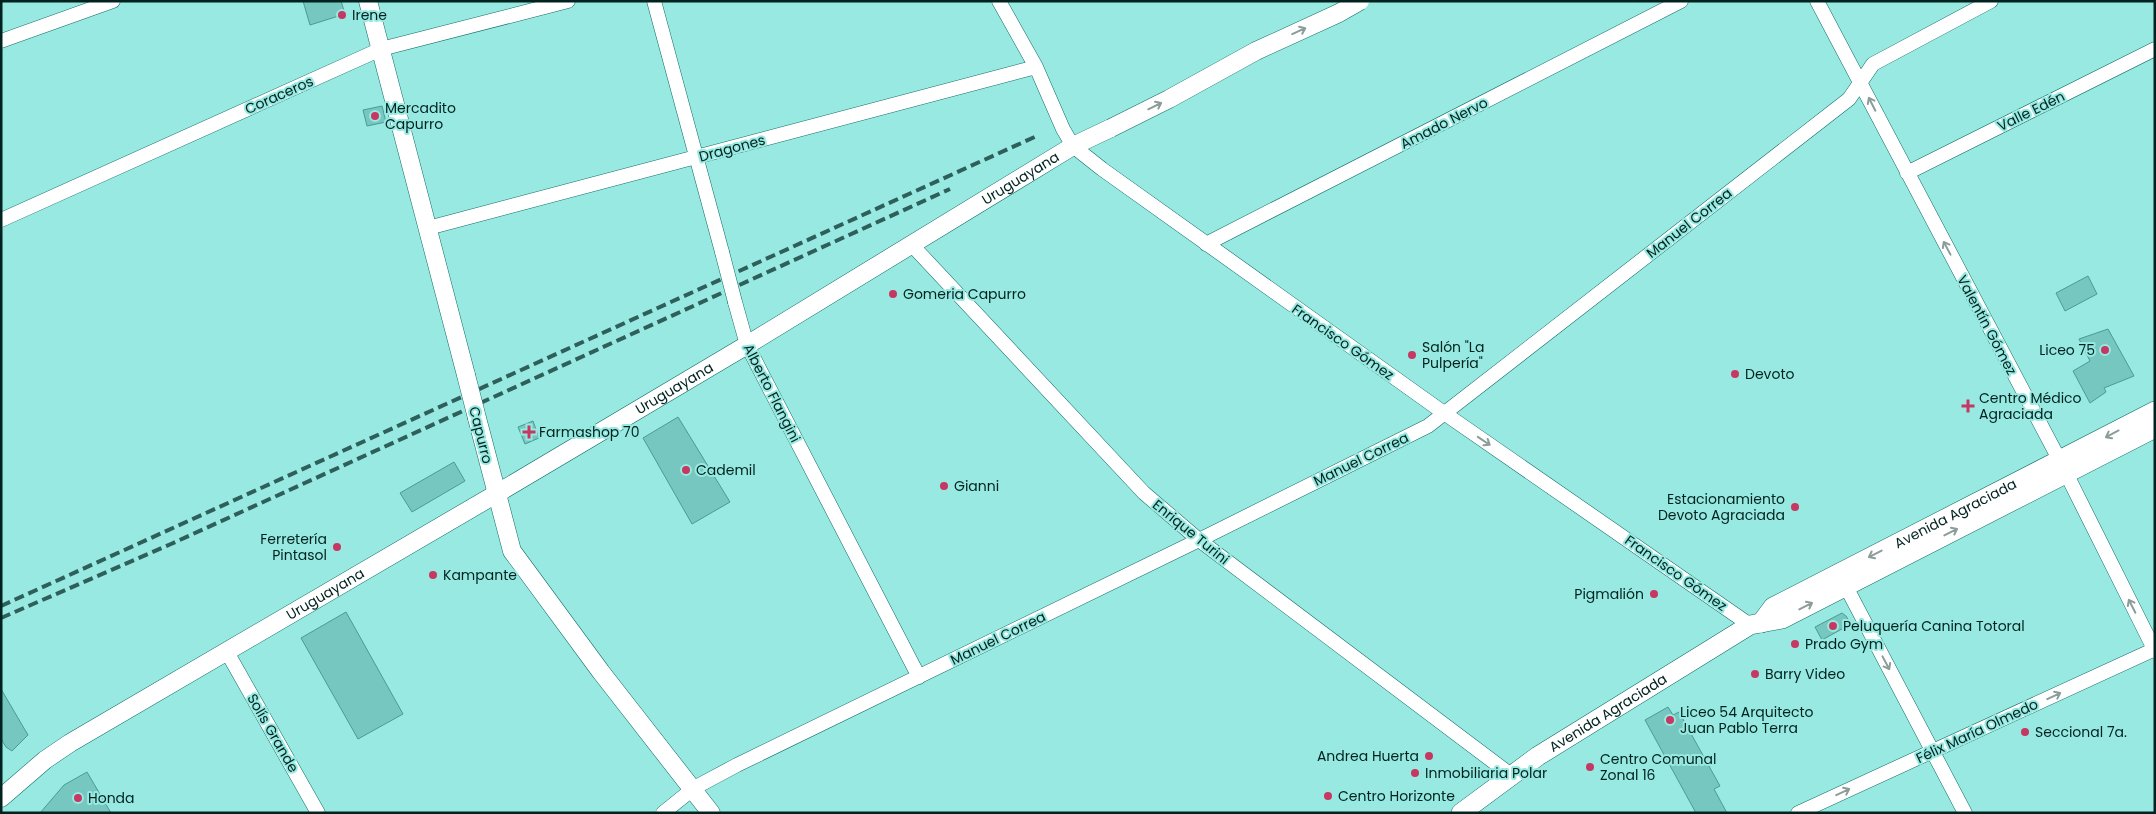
<svg xmlns="http://www.w3.org/2000/svg" width="2156" height="814" viewBox="0 0 2156 814" font-family="Poppins,sans-serif">
<style>
.building{fill:#76c7bf;stroke:#4a9b94}
.lines{fill:none;stroke-linecap:round;stroke-linejoin:round}
.minor-casing{stroke:#106d67;stroke-width:15}
.tertiary-casing{stroke:#106d67;stroke-width:19}
.secondary-casing{stroke:#106d67;stroke-width:20}
.minor{stroke:#fff;stroke-width:14}
.tertiary{stroke:#fff;stroke-width:18}
.secondary{stroke:#fff;stroke-width:19}
.rail{stroke:#2e5f5b;stroke-width:4;stroke-dasharray:10 5;stroke-linecap:butt}
.minor-bridge-casing{stroke:#106d67;stroke-width:15;stroke-linecap:butt}
.tertiary-bridge-casing{stroke:#106d67;stroke-width:19;stroke-linecap:butt}
.minor-bridge{stroke:#fff;stroke-width:14}
.tertiary-bridge{stroke:#fff;stroke-width:18}
.oneway{stroke:#8c9c9b}
.poi-dot{fill:#c63761;stroke:#98e9e1;stroke-width:2}
.labels{text-anchor:middle;stroke-width:4;stroke-linejoin:round;paint-order:stroke}
.poi-label{font-size:14px;fill:#002320;stroke:#98e9e1;text-anchor:start}
.street-label{font-size:14px;fill:#002320;stroke:#98e9e1}
</style>
<rect width="100%" height="100%" fill="#98e9e1"/>
<path class="building" d="M303,1h38l4,13 -35,11z
M382,106l4,16 -19,4 -4,-16z
M2088,276l9,18 -32,17 -9,-18z
M2108,329l26,47 -30,12 2,4 -16,11 -17,-32 17,-10 -11,-22z
M678,417l52,85 -38,22 -49,-86z
M533,421l6,17 -14,6 -7,-17z
M454,462l11,19 -53,31 -12,-19z
M346,612l57,102 -45,25 -57,-101z
M1842,613l4,3 5,8 -29,16 -7,-13z
M1,689l27,46 -16,16 -6,-4 -5,-8z
M1668,707l5,8 6,-3 41,74 -6,3 13,24h-31l-51,-93z
M87,772l24,41h-71l24,-28z"/>
<g class="lines">
<defs>
<path id="minor" d="M654,1l68,251
M999,1l37,66 27,62 10,17 29,23 342,244 306,212
M1817,1l243,460 95,190
M1,41l112,-40
M1907,173l248,-124
M1,220l380,-171 187,-48
M428,228l608,-161
M911,244l233,249 55,47 312,235
M1206,244l475,-243
M735,302l12,43 172,332
M1842,579l123,234
M227,652l91,161
M663,813l31,-25 43,-23 462,-225 229,-114 421,-327 24,-35 118,-63
M1798,813l357,-164"/>
<g id="tertiary">
<path d="M368,1l98,374"/>
<path d="M477,418l35,133 89,121 110,141"/>
<path id="s1" d="M1,798l44,-38 25,-17 426,-249 251,-149 326,-199 38,-18"/>
</g>
<g id="secondary">
<path id="s2" d="M1761,623l12,-16 382,-196"/>
<path id="s3" d="M1461,813l77,-57 212,-131 32,-6 373,-191"/>
</g>
</defs>
<use href="#minor" class="minor-casing"/>
<use href="#tertiary" class="tertiary-casing"/>
<use href="#secondary" class="secondary-casing"/>
<use href="#minor" class="minor"/>
<use href="#tertiary" class="tertiary"/>
<use href="#secondary" class="secondary"/>
<path class="rail" d="M1,606l1038,-471
M1,618l170,-74 779,-355"/>
<defs>
<path id="minor-bridge" d="M722,252l13,50"/>
<path id="tertiary-bridge" d="M1111,128l58,-29 87,-48 83,-38 21,-12
M466,375l11,43"/>
</defs>
<use href="#minor-bridge" class="minor-bridge-casing"/>
<use href="#tertiary-bridge" class="tertiary-bridge-casing"/>
<use href="#minor-bridge" class="minor-bridge"/>
<use href="#tertiary-bridge" class="tertiary-bridge"/>
</g>
<defs><path id="oneway-shaft" d="M-6 0H5M1.5-3L5.5 0L1.5 3" fill="none" stroke-width="1.6" stroke-linecap="round" stroke-linejoin="round" transform="scale(1.25)"/></defs>
<g class="oneway">
<use href="#oneway-shaft" transform="translate(1299 31) rotate(-24)"/>
<use href="#oneway-shaft" transform="translate(1872 104) rotate(-117)"/>
<use href="#oneway-shaft" transform="translate(1155 106) rotate(-26)"/>
<use href="#oneway-shaft" transform="translate(1947 248) rotate(-118)"/>
<use href="#oneway-shaft" transform="translate(2112 434) rotate(152)"/>
<use href="#oneway-shaft" transform="translate(1484 441) rotate(34)"/>
<use href="#oneway-shaft" transform="translate(1951 532) rotate(-27)"/>
<use href="#oneway-shaft" transform="translate(1875 554) rotate(153)"/>
<use href="#oneway-shaft" transform="translate(1806 606) rotate(-27)"/>
<use href="#oneway-shaft" transform="translate(2132 606) rotate(-117)"/>
<use href="#oneway-shaft" transform="translate(1886 663) rotate(62)"/>
<use href="#oneway-shaft" transform="translate(2054 696) rotate(-25)"/>
<use href="#oneway-shaft" transform="translate(1843 792) rotate(-25)"/>
</g>
<g class="poi-dot">
<circle cx="342" cy="15" r="5"/>
<circle cx="375" cy="116" r="5"/>
<circle cx="893" cy="294" r="5"/>
<circle cx="2105" cy="350" r="5"/>
<circle cx="1412" cy="355" r="5"/>
<circle cx="1735" cy="374" r="5"/>
<path d="M1965.5 398.5h5v5h5v5h-5v5h-5v-5h-5v-5h5z"/>
<path d="M526.5 424.5h5v5h5v5h-5v5h-5v-5h-5v-5h5z"/>
<circle cx="686" cy="470" r="5"/>
<circle cx="944" cy="486" r="5"/>
<circle cx="1795" cy="507" r="5"/>
<circle cx="337" cy="547" r="5"/>
<circle cx="433" cy="575" r="5"/>
<circle cx="1654" cy="594" r="5"/>
<circle cx="1833" cy="626" r="5"/>
<circle cx="1795" cy="644" r="5"/>
<circle cx="1755" cy="674" r="5"/>
<circle cx="1670" cy="720" r="5"/>
<circle cx="2025" cy="732" r="5"/>
<circle cx="1429" cy="756" r="5"/>
<circle cx="1590" cy="767" r="5"/>
<circle cx="1415" cy="773" r="5"/>
<circle cx="1328" cy="796" r="5"/>
<circle cx="78" cy="798" r="5"/>
</g>
<g class="labels">
<g class="poi-label">
<text x="352" y="20">Irene</text>
<text x="385" y="113">Mercadito<tspan x="385" dy="16">Capurro</tspan></text>
<text x="903" y="299">Gomeria Capurro</text>
<text x="1422" y="352">Salón "La<tspan x="1422" dy="16">Pulpería"</tspan></text>
<text x="2095" y="355" text-anchor="end">Liceo 75</text>
<text x="1745" y="379">Devoto</text>
<text x="1979" y="403">Centro Médico<tspan x="1979" dy="16">Agraciada</tspan></text>
<text x="539" y="437">Farmashop 70</text>
<text x="696" y="475">Cademil</text>
<text x="954" y="491">Gianni</text>
<text x="1785" y="504" text-anchor="end">Estacionamiento<tspan x="1785" dy="16">Devoto Agraciada</tspan></text>
<text x="327" y="544" text-anchor="end">Ferretería<tspan x="327" dy="16">Pintasol</tspan></text>
<text x="443" y="580">Kampante</text>
<text x="1644" y="599" text-anchor="end">Pigmalión</text>
<text x="1843" y="631">Peluquería Canina Totoral</text>
<text x="1805" y="649">Prado Gym</text>
<text x="1765" y="679">Barry Video</text>
<text x="1680" y="717">Liceo 54 Arquitecto<tspan x="1680" dy="16">Juan Pablo Terra</tspan></text>
<text x="2035" y="737">Seccional 7a.</text>
<text x="1419" y="761" text-anchor="end">Andrea Huerta</text>
<text x="1600" y="764">Centro Comunal<tspan x="1600" dy="16">Zonal 16</tspan></text>
<text x="1425" y="778">Inmobiliaria Polar</text>
<text x="1338" y="801">Centro Horizonte</text>
<text x="88" y="803">Honda</text>
</g>
<g class="street-label">
<text transform="translate(279 95) rotate(-24)" y="5">Coraceros</text>
<text transform="translate(2031 111) rotate(-26)" y="5">Valle Edén</text>
<text transform="translate(1444 123) rotate(-27)" y="5">Amado Nervo</text>
<text transform="translate(732 148) rotate(-15)" y="5">Dragones</text>
<text dy="5" stroke="none"><textPath href="#s1" startOffset="1194">Uruguayana</textPath></text>
<text transform="translate(1689 223) rotate(-38)" y="5">Manuel Correa</text>
<text transform="translate(1987 325) rotate(62)" y="5">Valentín Gómez</text>
<text transform="translate(1343 342) rotate(35)" y="5">Francisco Gómez</text>
<text dy="5" stroke="none"><textPath href="#s1" startOffset="789">Uruguayana</textPath></text>
<text transform="translate(772 393) rotate(63)" y="5">Alberto Flangini</text>
<text transform="translate(481 435) rotate(76)" y="5">Capurro</text>
<text transform="translate(1361 459) rotate(-26)" y="5">Manuel Correa</text>
<text dy="5" stroke="none"><textPath href="#s2" startOffset="225">Avenida Agraciada</textPath></text>
<text transform="translate(1191 532) rotate(39)" y="5">Enrique Turini</text>
<text transform="translate(1676 573) rotate(35)" y="5">Francisco Gómez</text>
<text dy="5" stroke="none"><textPath href="#s1" startOffset="384">Uruguayana</textPath></text>
<text transform="translate(998 638) rotate(-26)" y="5">Manuel Correa</text>
<text dy="5" stroke="none"><textPath href="#s3" startOffset="178">Avenida Agraciada</textPath></text>
<text transform="translate(1977 731) rotate(-25)" y="5">Félix María Olmedo</text>
<text transform="translate(273 733) rotate(60)" y="5">Solís Grande</text>
</g>
</g>
<rect width="2156" height="814" fill="none" stroke="#002320" stroke-width="5"/>
</svg>
